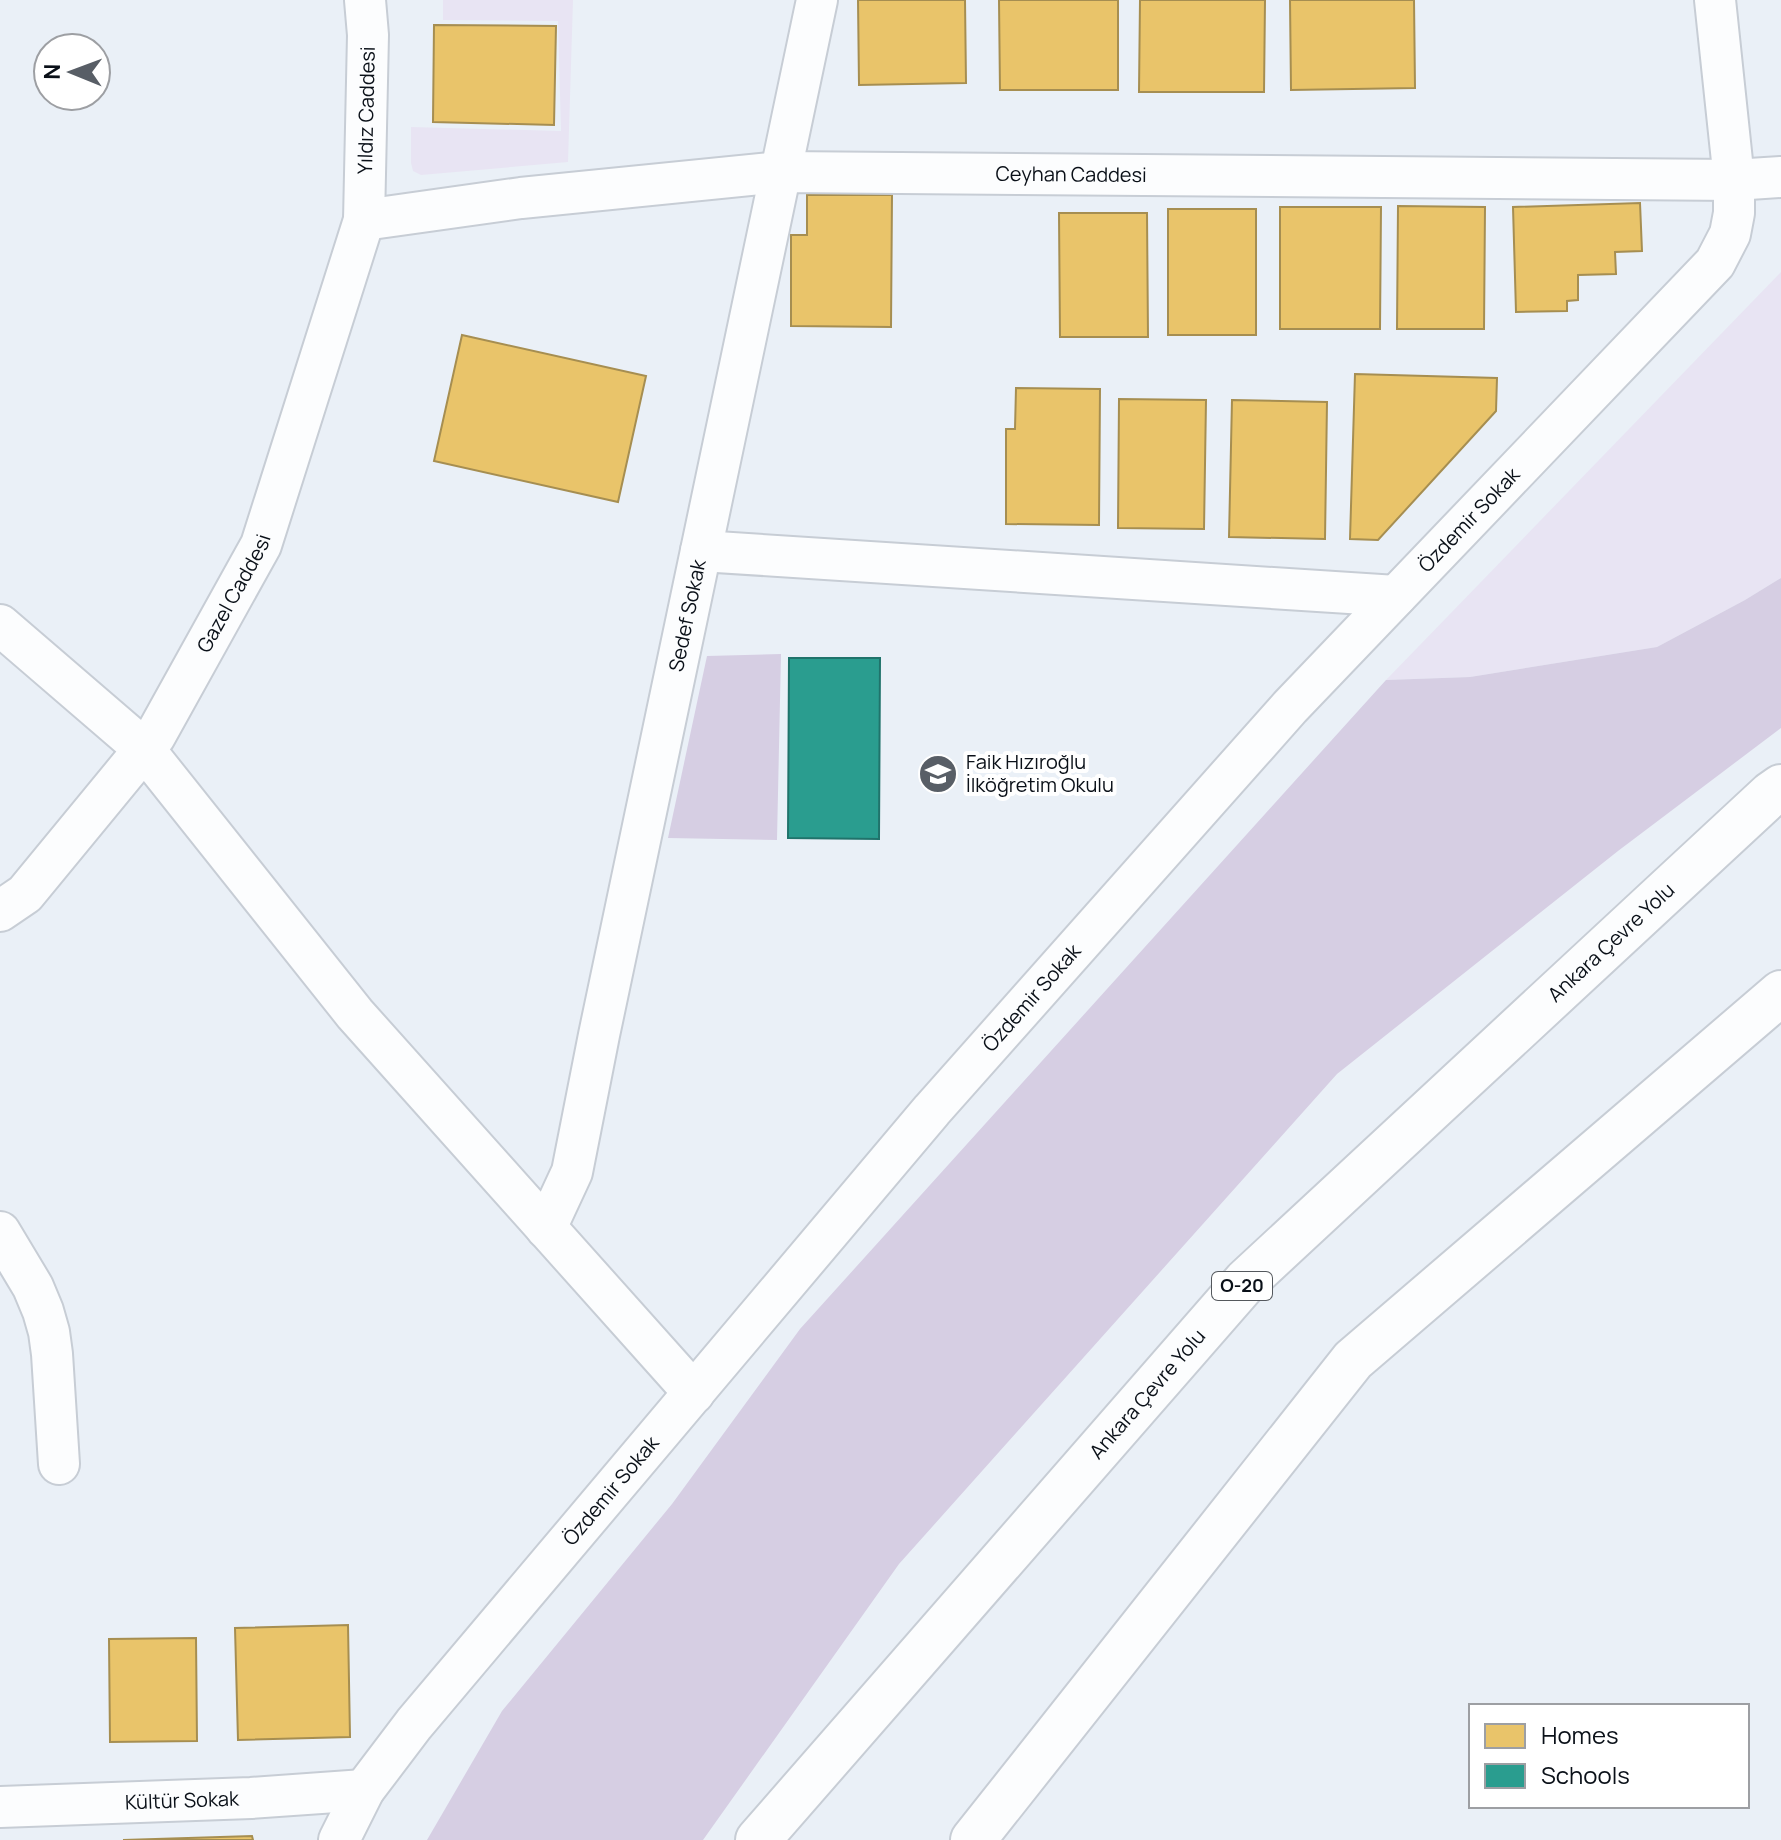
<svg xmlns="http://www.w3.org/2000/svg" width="1781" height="1840" viewBox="0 0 1781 1840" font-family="Manrope,sans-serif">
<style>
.green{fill:#e8e4f3}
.forest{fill:#d6cee3}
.homes{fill:#e9c46a;stroke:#a68e51;stroke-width:2}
.schools{fill:#2a9d8f;stroke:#20736b;stroke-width:2}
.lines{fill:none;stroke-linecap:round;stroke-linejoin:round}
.minor-casing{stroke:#c7cdd5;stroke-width:44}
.highway-casing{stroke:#c7cdd5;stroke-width:48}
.minor{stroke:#fcfdfe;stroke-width:40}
.highway{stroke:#fcfdfe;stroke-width:44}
.labels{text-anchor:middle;stroke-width:8;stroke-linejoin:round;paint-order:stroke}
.shield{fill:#fff;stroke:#54585d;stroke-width:2}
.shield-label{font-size:18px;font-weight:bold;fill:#0a1018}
.street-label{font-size:20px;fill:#0a1018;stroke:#fff}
.poi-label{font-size:20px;fill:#0a1018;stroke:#fff;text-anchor:start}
</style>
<rect width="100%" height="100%" fill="#eaf0f7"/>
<path class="green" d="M443,0h130l-5,162 -147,13 -8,-4 -2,-8v-36l150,4 -3,-110 -115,-1z
M1781,272v306l-36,22 -88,47 -187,30 -84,3z"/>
<path class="forest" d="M1781,578v150l-163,123 -281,223 -438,490 -196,276h-276l75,-129 170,-207 128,-175 586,-649 84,-3 187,-30 88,-47z
M781,654l-4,186 -109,-2 39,-182z"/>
<path class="homes" d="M858,0h107l1,83 -107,2z
M999,0h119v90h-118z
M1140,0h125l-1,92h-125z
M1290,0h124l1,88 -124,2z
M434,25l122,1 -2,99 -121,-3z
M807,195h85l-1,132 -100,-1v-91h16z
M1640,203l2,48 -27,1 1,22 -38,1v25l-11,1v10l-51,1 -3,-105z
M1398,206l87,1 -1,122h-87z
M1280,207h101l-1,122h-100z
M1168,209h88v126h-88z
M1059,213h88l1,124h-88z
M462,335l184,41 -28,126 -184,-41z
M1355,374l142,4 -1,33 -118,129 -28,-1z
M1016,388l84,1 -1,136 -93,-1v-95h9z
M1119,399l87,1 -2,129 -86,-1z
M1232,400l95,2 -2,137 -96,-2z
M348,1625l2,112 -112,3 -3,-112z
M196,1638l1,103 -87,1 -1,-103z
M252,1836l1,4h-130z"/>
<path class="schools" d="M789,658h91l-1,181 -91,-1z"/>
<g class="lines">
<defs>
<g id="minor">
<path id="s1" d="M364,220l157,-22 260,-26 953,8 47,-3"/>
<path d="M701,551l695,45"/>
<path d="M0,625l144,124 211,265 339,379"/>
<path id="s2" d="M0,911l25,-17 130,-158 106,-191 103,-325 4,-185 -3,-35"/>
<path id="s3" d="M546,1228l26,-56 27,-137 218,-1035"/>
<path d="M0,1232l33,55 10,24 6,21 3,22 7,110"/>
<path id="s4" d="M0,1807l251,-9 113,-8"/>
<path id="s5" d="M339,1840l25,-50 50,-66 518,-614 358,-403 425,-444 15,-29 4,-21v-33l-19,-180"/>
</g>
<g id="highway">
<path id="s6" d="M758,1840l488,-559 525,-487 10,-7"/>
<path d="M973,1840l380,-480 428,-367"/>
</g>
</defs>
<use href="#minor" class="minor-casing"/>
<use href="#highway" class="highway-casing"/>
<use href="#minor" class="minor"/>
<use href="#highway" class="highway"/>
</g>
<defs>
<symbol id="school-disc" viewBox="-11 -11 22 22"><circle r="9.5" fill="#585e66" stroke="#fff"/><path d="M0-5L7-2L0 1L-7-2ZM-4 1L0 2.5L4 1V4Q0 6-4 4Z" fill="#fff"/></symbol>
</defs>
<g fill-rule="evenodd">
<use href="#school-disc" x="916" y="752" width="44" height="44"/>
</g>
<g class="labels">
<rect class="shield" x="1212" y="1272" width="60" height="28" rx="6"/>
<g class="shield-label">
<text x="1242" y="1292">O-20</text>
</g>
<g class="street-label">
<text dy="7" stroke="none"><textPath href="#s2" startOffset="904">Yıldız Caddesi</textPath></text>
<text dy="7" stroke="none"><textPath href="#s1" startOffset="710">Ceyhan Caddesi</textPath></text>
<text dy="7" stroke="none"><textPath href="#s5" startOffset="1740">Özdemir Sokak</textPath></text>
<text dy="7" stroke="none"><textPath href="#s2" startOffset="398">Gazel Caddesi</textPath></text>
<text dy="7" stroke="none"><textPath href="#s3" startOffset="630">Sedef Sokak</textPath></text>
<text dy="7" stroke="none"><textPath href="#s6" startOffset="1240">Ankara Çevre Yolu</textPath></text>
<text dy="7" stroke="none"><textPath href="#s5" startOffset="1092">Özdemir Sokak</textPath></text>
<text dy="7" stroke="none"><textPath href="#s6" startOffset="592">Ankara Çevre Yolu</textPath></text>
<text dy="7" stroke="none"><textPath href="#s5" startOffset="444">Özdemir Sokak</textPath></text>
<text dy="7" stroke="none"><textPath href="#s4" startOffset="182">Kültür Sokak</textPath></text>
</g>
<g class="poi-label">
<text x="966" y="769">Faik Hızıroğlu<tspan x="966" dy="23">İlköğretim Okulu</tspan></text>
</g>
</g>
<rect x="1469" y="1704" width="280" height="104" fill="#ffffff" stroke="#9d9fa3" stroke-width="2"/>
<rect x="1485" y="1724" width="40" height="24" fill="#e9c46a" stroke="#9d9fa3" stroke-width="2"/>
<text x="1541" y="1744" font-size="24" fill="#0a1018">Homes</text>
<rect x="1485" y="1764" width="40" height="24" fill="#2a9d8f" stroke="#9d9fa3" stroke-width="2"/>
<text x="1541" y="1784" font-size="24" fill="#0a1018">Schools</text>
<g transform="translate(72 72) rotate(271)"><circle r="38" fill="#ffffff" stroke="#9d9fa3" stroke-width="2"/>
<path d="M0-6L14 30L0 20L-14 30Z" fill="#585e66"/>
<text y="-12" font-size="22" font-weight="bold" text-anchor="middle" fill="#0a1018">N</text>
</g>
</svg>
